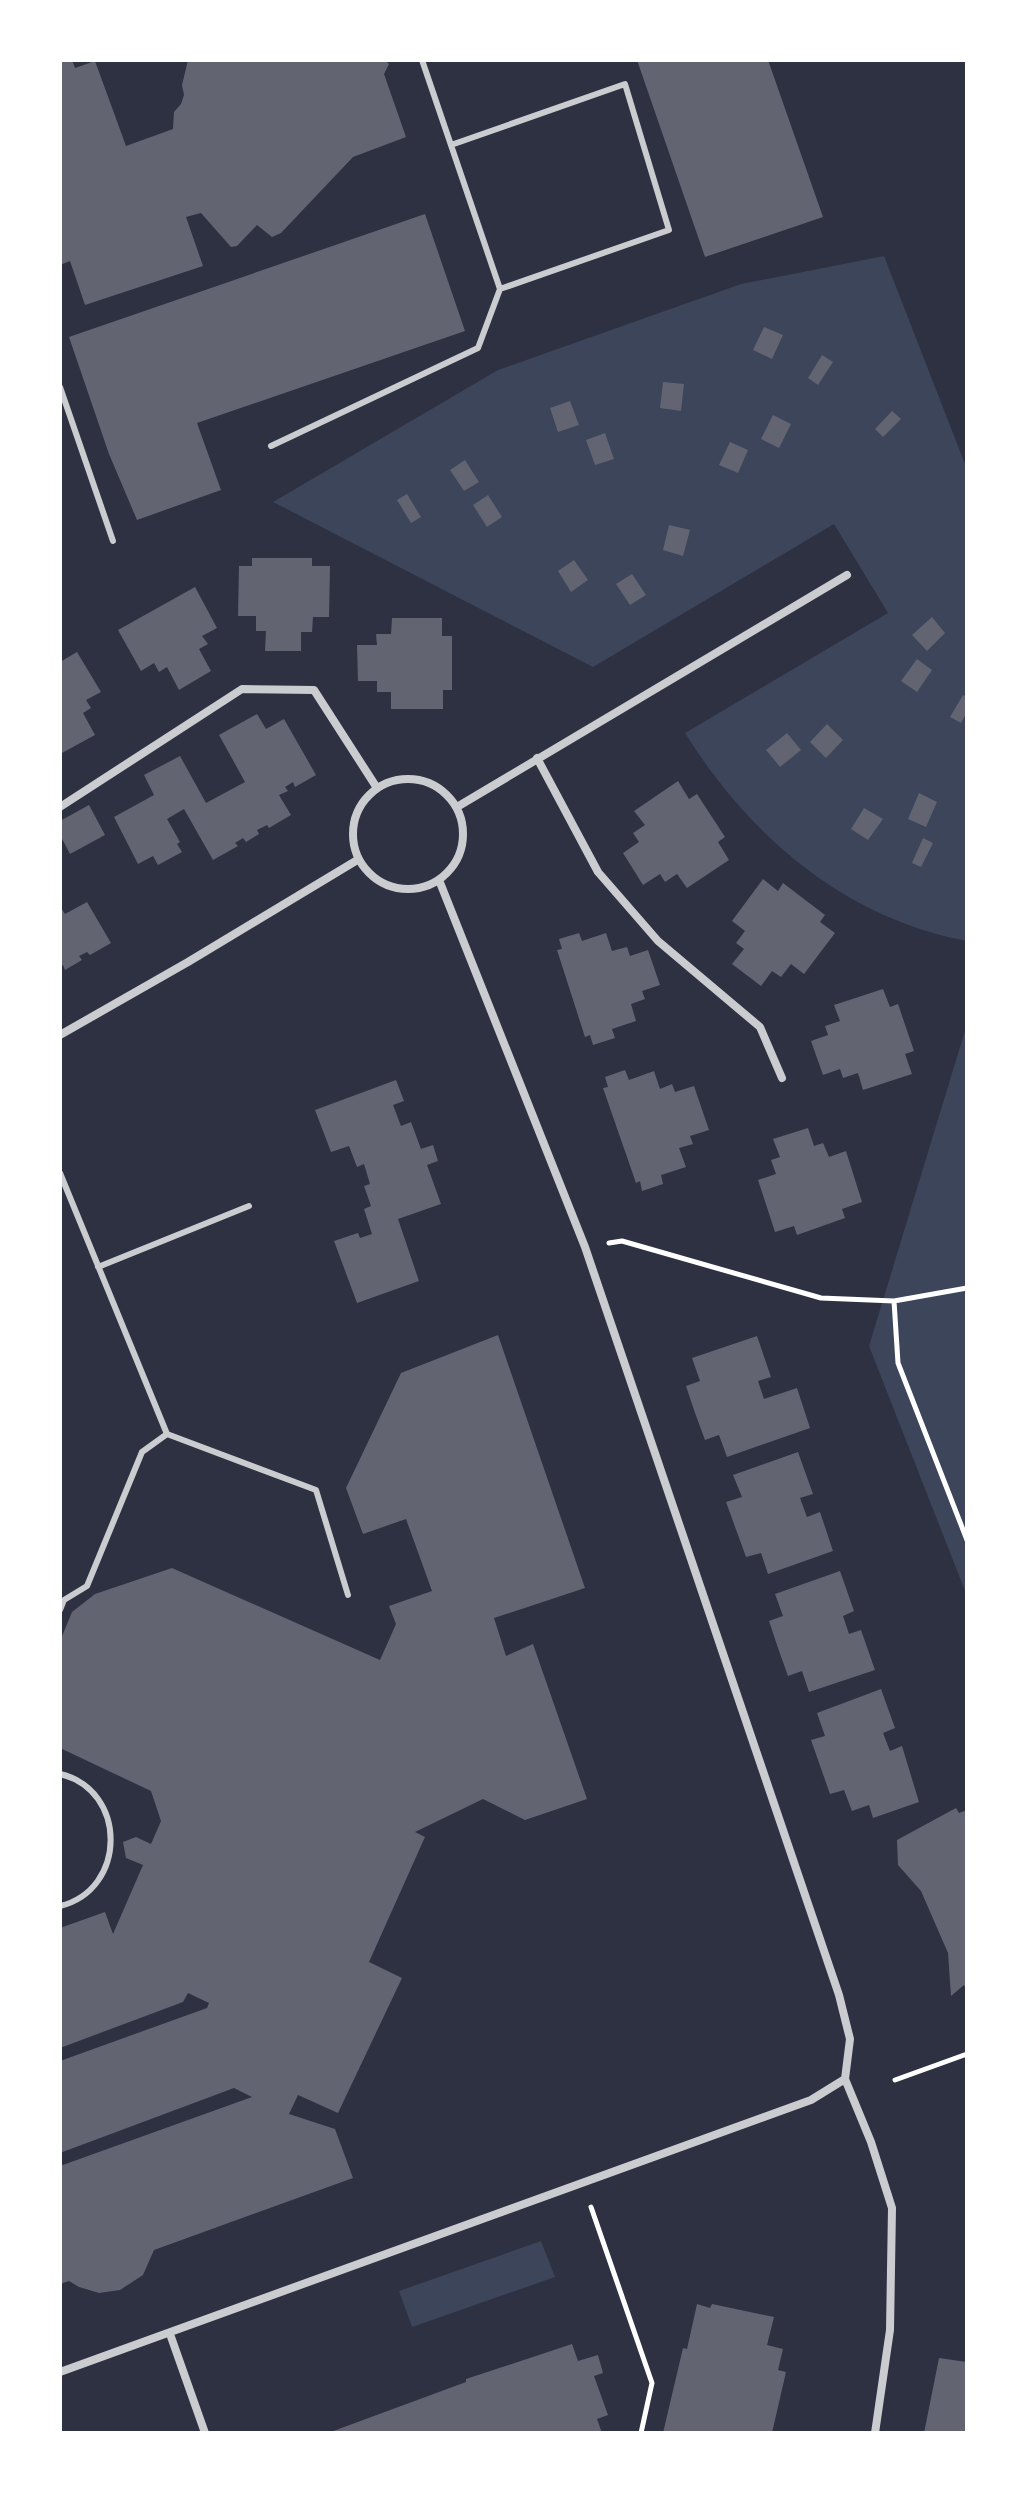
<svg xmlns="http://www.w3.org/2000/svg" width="1027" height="2493" viewBox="0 0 1027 2493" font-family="Cabin,sans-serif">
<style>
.green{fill:#3c4559}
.building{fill:#626471}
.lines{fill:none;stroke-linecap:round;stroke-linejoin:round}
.path{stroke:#fff;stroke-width:5}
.service{stroke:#caccd0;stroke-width:6}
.minor{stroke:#caccd0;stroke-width:8}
</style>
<rect width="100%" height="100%" fill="#2d3142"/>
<path class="green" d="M884,256l83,213v472c-122,-23 -217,-104 -282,-208l203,-120 -54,-89 -241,143 -320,-165 225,-132 243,-86z
M967,1024v572l-98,-250z
M541,2241l14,36 -143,50 -13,-36z"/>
<path class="building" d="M60,60h12l3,8 20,-7 31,85 47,-17 1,-17 7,-8 3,-9 -2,-10 6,-25h197l4,4 -5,10 22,63 -53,20 -72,76 -9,4 -15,-12 -20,21 -6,1 -30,-34 -15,4 17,49 -118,39 -15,-44 -10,4z
M637,60h131l55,157 -118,40z
M425,214l40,117 -268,92 24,67 -84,30 -28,-66 -40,-117z
M764,327l19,8 -11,24 -19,-9z
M822,355l11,7 -15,23 -10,-7z
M663,382l21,2 -3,27 -21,-3z
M570,401l9,24 -21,7 -8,-24z
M892,411l9,8 -18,18 -8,-8z
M773,415l18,9 -12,24 -18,-9z
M605,433l9,26 -19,6 -9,-25z
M730,442l18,8 -10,23 -19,-8z
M465,460l14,22 -15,9 -14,-21z
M407,494l14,23 -10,6 -14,-23z
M488,495l14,22 -15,10 -14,-22z
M669,525l21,5 -7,26 -20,-6z
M252,558h60v8h18l-1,51h-16l-1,15h-11v19h-36l1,-20h-10v-15h-18l1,-50h13z
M574,560l14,20 -17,12 -13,-21z
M632,574l14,21 -16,10 -14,-21z
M195,587l22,41 -15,8 6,8 -9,5 12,22 -32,19 -12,-23 -8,5 -5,-9 -13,8 -23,-41z
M932,617l13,16 -18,18 -15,-16z
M392,618h50v18h10v54h-9v19h-52v-17h-14v-11h-19l-1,-36h20l-1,-11h15z
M77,652l24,40 -15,8 5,8 -8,5 12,22 -33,18 -2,-91z
M917,659l15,11 -15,22 -16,-11z
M963,695l4,2v15l-6,11 -11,-6z
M257,714l9,15 18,-10 32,56 -21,12 -2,-5 -8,5 3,4 -9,4 12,20 -22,13 -2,-3 -10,5 2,4 -13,8 -3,-4 -8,5 3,3 -25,14 -29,-51 -17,10 13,23 -3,2 5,8 -24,13 -5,-9 -15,8 -24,-47 40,-22 -10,-20 36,-19 26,47 39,-21 -26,-47z
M827,724l16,16 -17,18 -16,-16z
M787,733l14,17 -21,17 -14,-17z
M678,781l11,18 8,-5 28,43 -7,5 11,18 -42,28 -10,-14 -12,8 -5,-8 -17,11 -20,-32 16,-11 -6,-9 12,-8 -11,-14z
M919,793l18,9 -11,25 -18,-8z
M89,805l16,30 -35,19 -10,-19v-14z
M864,808l19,11 -15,21 -17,-11z
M923,838l10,5 -12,24 -9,-4z
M763,879l15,12 5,-8 42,32 -5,7 15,11 -31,41 -13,-10 -10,13 -9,-6 -11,15 -29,-22 12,-15 -8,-6 9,-12 -13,-10z
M87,902l24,41 -21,12 -3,-3 -8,4 3,4 -17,10 -2,-5 -3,2v-61l5,8z
M579,933l3,8 24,-8 6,18 15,-4 3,9 18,-6 12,35 -18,6 3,8 -14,5 5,17 -24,8 3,9 -22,7 -3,-10 -5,2 -28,-87 5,-1 -3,-10z
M883,989l7,18 8,-3 16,47 -9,3 7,20 -49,16 -5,-17 -15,5 -3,-9 -17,6 -12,-34 17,-6 -3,-9 15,-5 -6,-16z
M625,1070l4,10 25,-9 6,18 12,-5 3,8 19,-6 15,44 -19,6 3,8 -14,4 7,19 -25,8 2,9 -21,7 -2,-10 -4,2 -33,-95 5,-1 -3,-10z
M396,1080l8,21 -11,4 8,21 10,-4 10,27 12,-4 5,16 -11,4 14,39 -43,15 21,62 -62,22 -23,-62 24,-8 2,5 12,-4 -8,-25 7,-3 -7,-20 6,-2 -6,-20 -7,3 -8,-21 -18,6 -16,-42z
M808,1128l6,18 9,-3 6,14 17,-6 16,51 -20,7 3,9 -48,17 -3,-9 -19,6 -17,-52 18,-6 -5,-14 9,-3 -7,-18z
M498,1335l87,253 -91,30 12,38 27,-12 54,155 -62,21 -42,-21 -68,33 10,5 -56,125 33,16 -64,135 -40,-18 -9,19 46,15 18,49 -199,72 -11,25 -23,15 -21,3 -20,-6 -10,-6 -9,3v-118l192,-69 -18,-9 -174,65v-92l147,-53 2,-5 -21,-10 -5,9 -123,46v-120l45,-16 8,22 30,-69 -17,-7 -3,-16 13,-5 15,7 10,-23 -10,-30 -91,-43v-107l12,-29 23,-18 77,-26 208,92 16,-36 -7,-18 43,-15 -26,-72 -43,15 -17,-46 55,-115z
M757,1336l14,41 -13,4 6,18 33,-11 13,40 -83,29 -8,-22 -14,5 -10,-27 -9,-27 14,-5 -8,-23z
M798,1452l15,42 -13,4 7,19 13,-5 13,39 -65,23 -7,-21 -15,4 -20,-55 16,-5 -9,-22z
M840,1571l14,40 -11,5 6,18 12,-4 14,40 -66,22 -7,-21 -14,5 -10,-28 -9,-27 14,-5 -8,-22z
M881,1689l14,39 -12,5 7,18 12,-5 17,56 -46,16 -4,-13 -17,6 -8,-21 -14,4 -19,-54 14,-4 -8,-23z
M956,1808l3,5 8,-3v181l-3,-6 -13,11 -3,-43 -27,-62 -23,-26 -1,-25z
M697,2304l13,4 2,-4 62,13 -7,28 16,4 -5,21 8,2 -14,61h-109l20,-85 4,1z
M572,2344l6,17 20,-6 5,18 -9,3 14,39 -11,4 5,14h-274l138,-51v-3z
M939,2358l28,4v71h-43z"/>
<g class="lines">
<path class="path" d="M609,1243l13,-2 199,57 73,3 73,-13
M894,1301l4,62 69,177
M895,2080l72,-26
M591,2207l61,176 -11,50"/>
<path class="service" d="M422,60l78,229 169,-59 -44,-146 -174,61
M60,387l53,154
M271,446l207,-98 22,-59
M60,1173l107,261 149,56 32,105
M98,1267l151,-61
M60,1610l4,-10 23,-14 55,-134 25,-18
M60,1774c68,16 67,116 0,132"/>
<path class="minor" d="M537,758l61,114 60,69 102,86 22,51
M353 834a55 55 0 1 1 110 0a55 55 0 1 1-110 0Z
M60,807l182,-118 72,1 63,98
M457,807l390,-232
M439,880l146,367 254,748 11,44 -5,40 26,63 21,66 -2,122 -15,103
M60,1035l128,-73 171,-103
M170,2334l35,99
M60,2372l751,-272 34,-21"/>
</g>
<rect width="1027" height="2493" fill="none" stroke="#ffffff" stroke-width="124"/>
</svg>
